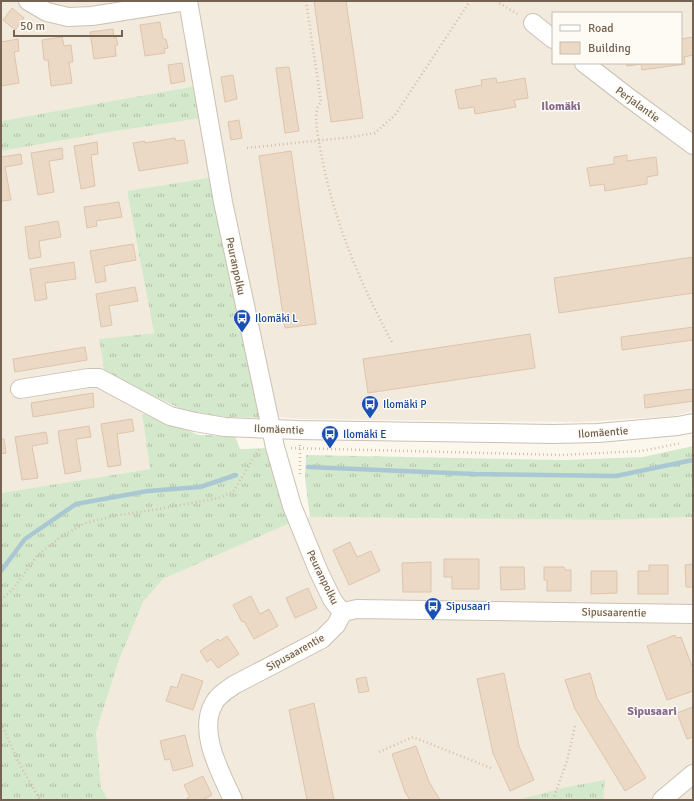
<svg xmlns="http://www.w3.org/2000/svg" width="694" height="801" viewBox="0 0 694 801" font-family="Signika,sans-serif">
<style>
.residential{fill:#f2eadc;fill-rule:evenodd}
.grass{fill:url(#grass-tufts)}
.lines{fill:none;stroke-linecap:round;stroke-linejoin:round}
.stream{stroke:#aac8d3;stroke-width:4.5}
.building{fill:#ebd9c5;stroke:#dec4aa}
.minor-casing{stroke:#ccc1b3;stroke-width:20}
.path{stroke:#d3beaa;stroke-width:2.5;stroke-dasharray:1 3;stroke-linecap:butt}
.minor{stroke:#fff;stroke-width:18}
.labels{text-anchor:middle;stroke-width:3;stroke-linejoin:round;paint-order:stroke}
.street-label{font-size:11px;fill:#746252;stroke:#fdfbf3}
.transit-label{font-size:11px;fill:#164399;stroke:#fdfbf3;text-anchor:start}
.neighbourhood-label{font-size:12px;font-weight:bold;fill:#876a8f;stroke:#fdfbf3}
</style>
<defs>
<pattern id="grass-tufts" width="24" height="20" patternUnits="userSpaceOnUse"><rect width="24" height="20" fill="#d4e8cc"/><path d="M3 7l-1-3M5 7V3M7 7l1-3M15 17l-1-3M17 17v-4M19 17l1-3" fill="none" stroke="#b1bfa8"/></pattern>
</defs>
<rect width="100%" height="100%" fill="#fbf7ed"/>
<path class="residential" d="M1,1h692v410l-19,5 -95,6 -278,-3 -33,-3 -65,-331 -202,36zM553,13h128v50h-128z
M202,118l11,59 -86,14 27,142 -54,6 5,34 37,40 8,56 -149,24v-342l115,-20z
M310,517l299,3 84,-3v283h-585l-7,-13 -5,-55 23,-72 24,-58 20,-23 127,-56z"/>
<path class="grass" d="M196,86l6,32 -86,13 -115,20v-30z
M213,177l49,241 -66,-2 -91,-43 -6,-34 55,-6 -27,-142z
M142,413l57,22 36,1 5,13 29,-1 21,75 -127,56 -20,23 -24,58 -23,72 5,55 7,13h-107v-307l149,-24z
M693,446v71l-84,3 -299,-3 -5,-39 1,-23 260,5 77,-3z
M605,780l-2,20h-86l50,-13z"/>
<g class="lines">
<path class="stream" d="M308,467l166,7 142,2 77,-16
M1,571l24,-32 51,-35 72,-13 52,-4 36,-12"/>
</g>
<path class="building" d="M314,1h32l17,117 -32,4z
M12,8l12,10 -9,12 -12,-10z
M160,22l3,17h3l2,9 -4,1 1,4 -20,3 -5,-31z
M113,29l1,9 2,-1 2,8 -3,1 1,10 -22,3 -4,-27z
M62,37l2,9 7,-1 2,17h-4l3,21 -21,3 -3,-26h-4l-2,-20z
M693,37v18l-9,2 1,7 -43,6 -1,-6 -14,2 -1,-3h55v-24z
M18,39l1,12 -5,1 5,31 -18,3v-44z
M182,63l3,18 -14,3 -3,-19z
M289,67l10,64 -14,2 -9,-65z
M233,75l4,24 -12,3 -4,-25z
M496,78l1,5 28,-5 3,20 -14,2 2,7 -41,7 -1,-7 -15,2 -4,-19 27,-5 -1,-5z
M239,120l3,18 -11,2 -3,-18z
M175,138l1,3 8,-1 4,23 -49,8 -6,-28 12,-2v2z
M97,142l1,12 -7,1 4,31 -14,3 -7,-43z
M62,148l1,11 -14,2 5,31 -16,3 -7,-42z
M291,151l25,173 -31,4 -26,-172z
M21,154l1,10 -17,3 6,33 -10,1v-44z
M627,155v6l29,-4 2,18 -11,2v7l-42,7 -1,-7 -14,2 -3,-18 27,-4v-7z
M119,202l3,15 -26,4 1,5 -10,2 -3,-21z
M58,221l3,16 -22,4 2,16 -12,2 -4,-32z
M133,244l3,16 -32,6 2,15 -10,2 -6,-32z
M693,257v36l-134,20 -5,-35z
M74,262l2,17 -31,4 2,16 -12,2 -5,-32z
M135,287l3,14 -29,5 3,19 -11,2 -5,-33z
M693,327v13l-71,10 -1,-13z
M530,334l5,34 -167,25 -5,-34z
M85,347l2,13 -72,12 -2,-13z
M693,389v12l-48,7 -1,-13z
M93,393l1,14 -61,10 -2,-14z
M132,419l2,12 -17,3 4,31 -13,2 -7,-43z
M89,426l2,11 -15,2 5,32 -16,3 -7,-43z
M46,432l2,11 -16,3 6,32 -16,2 -7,-43z
M1,439h3l2,14 -5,1z
M350,542l7,15 14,-6 9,20 -31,14 -16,-35z
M444,559h35v30h-27v-12h-8z
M431,562v30h-28l-1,-29z
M693,564v23h-7l-1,-22z
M649,565h19v29h-30v-23h11z
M500,567h24l1,22 -24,1z
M544,567h20l1,3h6v21h-24v-11h-3z
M591,571h26v22l-26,1z
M308,588l9,20 -22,10 -9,-20z
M251,596l9,18 9,-5 9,17 -24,13 -10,-18 -2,1 -9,-17z
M675,635l1,3 5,-1 12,32v22l-26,9 -20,-54z
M227,636l12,18 -21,14 -7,-9 -4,3 -7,-11 18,-12 2,2z
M504,673l15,73 15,34 -24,11 -17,-38 -16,-74z
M590,673l7,25 49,80 -21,13 -50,-82 -10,-29z
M182,674l21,7 -10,29 -27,-9 5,-15 6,2z
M366,677l3,14 -10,2 -3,-14z
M314,703l20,97h-27l-18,-90z
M693,707v30l-6,2 -10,-26z
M185,735l8,31 -20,5 -3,-12 -5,1 -5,-19z
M416,746l13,36 11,18h-30l-5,-8 -13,-38z
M203,776l9,19 -10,5h-14l-1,-2 3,-1 -6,-12z"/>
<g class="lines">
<defs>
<path id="minor" d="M28,1l19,11 21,5 24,-1 94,-15
M188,1l35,201 52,245 17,59 26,64 14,29 5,7 6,6
M533,23l20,16
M584,63l44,34 65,48
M20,389l68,-11h11l71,38 25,6 30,5 73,3 255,4 45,-1 80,-7 15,-3
M233,800c-12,-27 -36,-68 -19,-97 4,-8 13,-13 20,-18l88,-46 14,-14 7,-13 14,-3 336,5
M662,800l31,-26"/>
</defs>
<use href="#minor" class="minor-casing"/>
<path class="path" d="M306,1l15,101c-1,2 -4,5 -4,8 -3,10 3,37 5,48 13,66 38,125 70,184
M496,1l23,14
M247,148l105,-11 23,-4 20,-18 75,-114
M300,445v29
M291,448l271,7 80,-4 39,-8
M1,600l12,-11 24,-33 22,-18 26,-15 34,-8 34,-5 66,-12 14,-6 26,-43
M1,723l18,40 21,37
M379,752l34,-15 78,31
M553,800l14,-39 8,-35"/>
<use href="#minor" class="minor"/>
</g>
<defs>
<symbol id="bus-pin" viewBox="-11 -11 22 30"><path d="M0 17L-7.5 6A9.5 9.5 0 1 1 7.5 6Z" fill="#1a4fb4" stroke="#fdfbf3"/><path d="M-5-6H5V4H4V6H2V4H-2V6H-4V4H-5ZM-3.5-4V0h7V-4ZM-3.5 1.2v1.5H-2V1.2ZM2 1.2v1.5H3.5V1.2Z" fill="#fff"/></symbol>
</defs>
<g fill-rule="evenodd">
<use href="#bus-pin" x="232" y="308" width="20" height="27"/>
<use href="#bus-pin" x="360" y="394" width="20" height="27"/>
<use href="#bus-pin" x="320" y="424" width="20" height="27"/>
<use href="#bus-pin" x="423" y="596" width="20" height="27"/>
</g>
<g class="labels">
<g class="street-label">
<text transform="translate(638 104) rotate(36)" y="4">Perjalantie</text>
<text transform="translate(236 266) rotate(78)" y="4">Peuranpolku</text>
<text transform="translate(279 429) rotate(2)" y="4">Ilomäentie</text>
<text transform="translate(603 432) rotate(-4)" y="4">Ilomäentie</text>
<text transform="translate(323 577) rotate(64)" y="4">Peuranpolku</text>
<text transform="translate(614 612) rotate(1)" y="4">Sipusaarentie</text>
<text transform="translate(295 652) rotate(-29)" y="4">Sipusaarentie</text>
</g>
<g class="transit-label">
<text x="255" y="322">Ilomäki L</text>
<text x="383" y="408">Ilomäki P</text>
<text x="343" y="438">Ilomäki E</text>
<text x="446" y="610">Sipusaari</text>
</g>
<g class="neighbourhood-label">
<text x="561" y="110">Ilomäki</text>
<text x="652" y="715">Sipusaari</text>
</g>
</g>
<rect width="694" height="801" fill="none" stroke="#746252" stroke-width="4"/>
<rect x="552" y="12" width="130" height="52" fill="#fdfbf3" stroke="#c6beb3"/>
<rect x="560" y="25" width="20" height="6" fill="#ffffff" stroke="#c6beb3"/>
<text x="588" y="32" font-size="12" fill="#746252">Road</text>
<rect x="560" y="42" width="20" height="12" fill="#ebd9c5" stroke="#c6beb3"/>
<text x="588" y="52" font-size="12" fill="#746252">Building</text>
<path d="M14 30v6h108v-6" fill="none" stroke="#746252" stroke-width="2"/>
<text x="20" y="30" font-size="12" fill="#746252" stroke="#fdfbf3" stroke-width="3" paint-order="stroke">50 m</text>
</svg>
